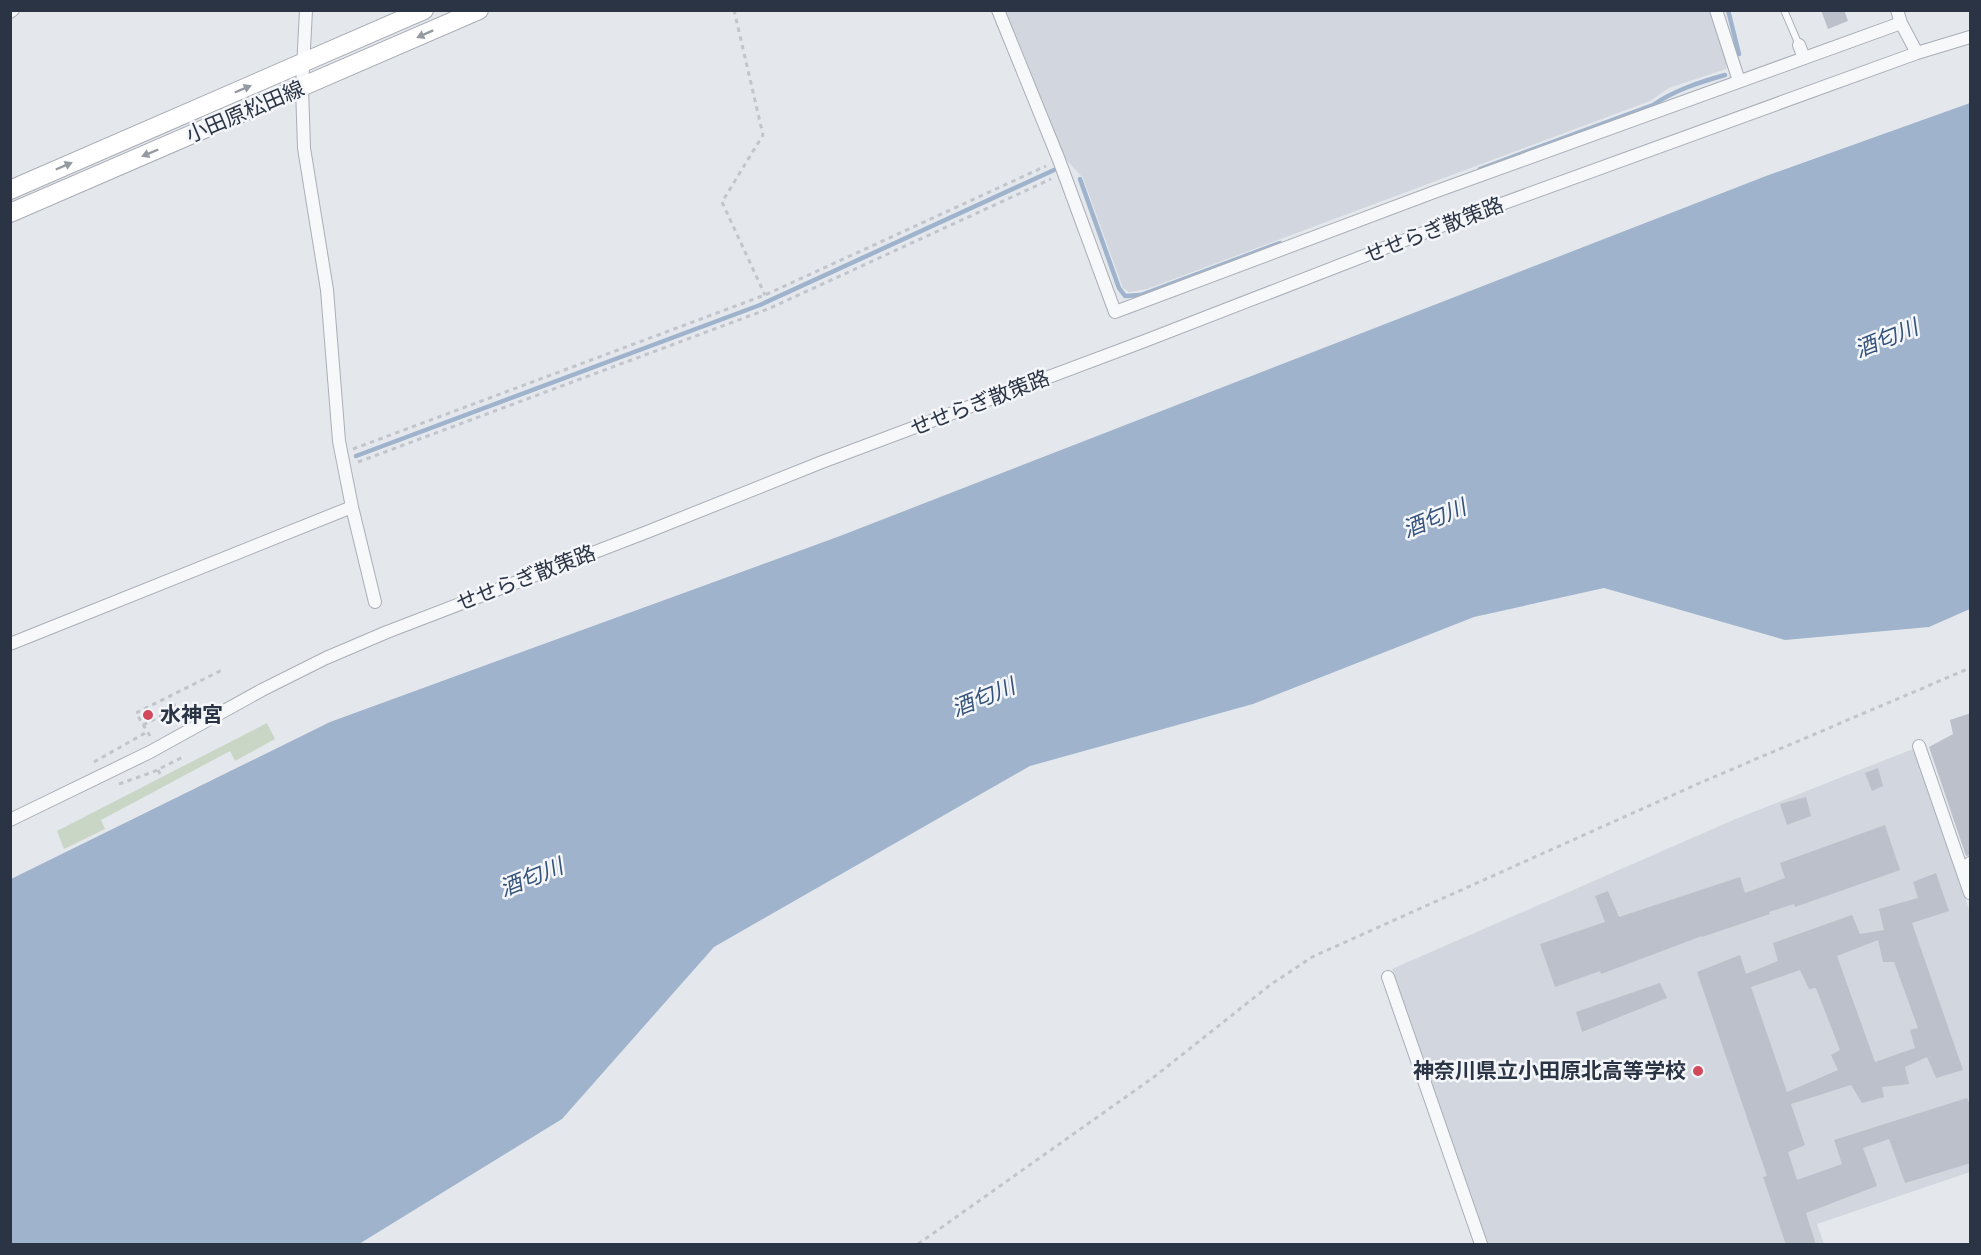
<svg xmlns="http://www.w3.org/2000/svg" width="1981" height="1255" viewBox="0 0 1981 1255" font-family="'Roboto Condensed','Noto Sans JP',sans-serif">
<style>
.built{fill:#d2d6de}
.green{fill:#c9d6c5}
.water{fill:#9fb4cc}
.lines{fill:none;stroke-linecap:round;stroke-linejoin:round}
.stream{stroke:#9fb4cc;stroke-width:4.5}
.building{fill:#bbc0ca;fill-rule:evenodd}
.service-casing{stroke:#a9aeb7;stroke-width:8}
.minor-casing{stroke:#a9aeb7;stroke-width:14}
.secondary-casing{stroke:#a9aeb7;stroke-width:20}
.path{stroke:#c2c5cb;stroke-width:3;stroke-dasharray:4.5 4.5;stroke-linecap:butt}
.service{stroke:#f7f8fa;stroke-width:6}
.minor{stroke:#f7f8fa;stroke-width:12}
.secondary{stroke:#fff;stroke-width:18}
.oneway{fill:#959aa2}
.poi-dot{fill:#d1495b;stroke:#f4f6f9;stroke-width:2}
.labels{text-anchor:middle;stroke-width:5;stroke-linejoin:round;paint-order:stroke}
.street-label{font-size:21px;fill:#2b3445;stroke:#f4f6f9}
.poi-label{font-size:21px;font-weight:bold;fill:#2b3445;stroke:#f4f6f9;text-anchor:start}
.water-label{font-size:22px;font-style:italic;fill:#34527a;stroke:#f4f6f9}
</style>
<rect width="100%" height="100%" fill="#e4e7ec"/>
<path class="built" d="M1006,11h703l18,53 -1,5 -57,19 -19,13 -503,188 -18,3 -6,-4 -40,-110 -13,-14 -6,-8z
M1913,749l57,163v260l-153,52 7,20h-338l-94,-275 346,-151z"/>
<path class="green" d="M267,723l8,16 -40,22 -5,-10 -129,69 4,9 -41,20 -7,-18z"/>
<path class="water" d="M1970,103v506l-41,18 -144,13 -181,-52 -130,29 -221,87 -223,62 -316,181 -152,172 -203,125h-348v-365l319,-157 510,-186 926,-360z"/>
<g class="lines">
<path class="stream" d="M1728,10l11,44
M1480,169l173,-64c22,-15 47,-23 72,-30
M1080,179l39,109 6,8 16,-1 139,-52
M356,456l404,-151 294,-135"/>
</g>
<path class="building" d="M1821,10h23l4,11 -20,8z
M175,703l5,12 -12,5 -5,-12z
M1971,713v142l-5,1 -37,-109 24,-13 -3,-14z
M1878,768l5,18 -11,5 -7,-18z
M1806,797l5,19 -24,9 -7,-21z
M1885,825l15,45 -105,37 -1,-3 -25,8 1,2 -68,23v-1l-101,38 -1,-3 -45,16 -15,-43 65,-22 -10,-26 13,-5 11,26 121,-40 5,16 40,-15 -5,-15z
M1936,873l13,38 -37,12 51,147 -27,8 -9,-21 -22,10 4,17 -27,3 2,10 -22,6 -11,-18 -60,19 14,41 -17,7 9,28 45,-16 -8,-24 133,-42 4,9v56l-66,20 -16,-44 -26,9 14,38 -71,27 10,32h-30l-23,-68 4,-1 -70,-204 43,-17 6,19 32,-13 -5,-18 79,-28 8,19 24,-4 -5,-21 39,-11 -5,-16zM1878,940l5,22h11l24,66 -8,2 5,18 -40,14 -38,-106zM1800,970l9,19 7,-1 24,62 -9,5 7,15 -51,22 -36,-105z
M1660,983l7,15 -85,34 -6,-20z"/>
<g class="lines">
<defs>
<path id="service" d="M1784,10l15,35"/>
<path id="minor" d="M998,10l61,150 56,152 322,-121 464,-168
M1716,10l23,71
M1897,10l4,13 16,30
M10,12l3,-2
M1799,45l5,13
M352,507l23,95
M10,644l342,-137 -13,-66 -12,-151 -23,-142 -2,-61 4,-77
M1919,746l43,124
M10,820l140,-68 112,-62 64,-32 61,-26 260,-100 175,-70 320,-120 307,-119 468,-170 53,-16
M1970,863l-8,7 8,23
M1388,977l93,267"/>
<path id="secondary" d="M10,190l414,-180
M10,213l469,-203"/>
</defs>
<use href="#service" class="service-casing"/>
<use href="#minor" class="minor-casing"/>
<use href="#secondary" class="secondary-casing"/>
<path class="path" d="M734,10l29,125 -41,67 43,93
M353,449l412,-154 281,-129
M358,462l410,-153 283,-130
M143,725l20,-10
M150,736l-14,-23 88,-44
M94,762l53,-30
M158,770l4,8
M119,784l34,-12 30,-15
M918,1244l236,-167 116,-92 42,-28 390,-175 268,-114"/>
<use href="#service" class="service"/>
<use href="#minor" class="minor"/>
<use href="#secondary" class="secondary"/>
</g>
<defs><path id="oneway-solid" d="M-6-.8H1V-3.2L6.5 0L1 3.2V.8H-6Z" transform="scale(1.5)"/></defs>
<g class="oneway">
<use href="#oneway-solid" transform="translate(425 34) rotate(156)"/>
<use href="#oneway-solid" transform="translate(243 89) rotate(-23)"/>
<use href="#oneway-solid" transform="translate(150 153) rotate(157)"/>
<use href="#oneway-solid" transform="translate(64 166) rotate(-23)"/>
</g>
<g class="poi-dot">
<circle cx="148" cy="715" r="6"/>
<circle cx="1698" cy="1071" r="6"/>
</g>
<g class="labels">
<g class="street-label">
<text transform="translate(245 112) rotate(-23)" y="7">小田原松田線</text>
<text transform="translate(1434 230) rotate(-21)" y="7">せせらぎ散策路</text>
<text transform="translate(980 403) rotate(-21)" y="7">せせらぎ散策路</text>
<text transform="translate(526 578) rotate(-21)" y="7">せせらぎ散策路</text>
</g>
<g class="poi-label">
<text x="160" y="722">水神宮</text>
<text x="1686" y="1078" text-anchor="end">神奈川県立小田原北高等学校</text>
</g>
<g class="water-label">
<text transform="translate(1886 338) rotate(-22)" y="8">酒匂川</text>
<text transform="translate(1434 518) rotate(-22)" y="8">酒匂川</text>
<text transform="translate(983 697) rotate(-22)" y="8">酒匂川</text>
<text transform="translate(531 877) rotate(-22)" y="8">酒匂川</text>
</g>
</g>
<rect width="1981" height="1255" fill="none" stroke="#2b3445" stroke-width="24"/>
</svg>
